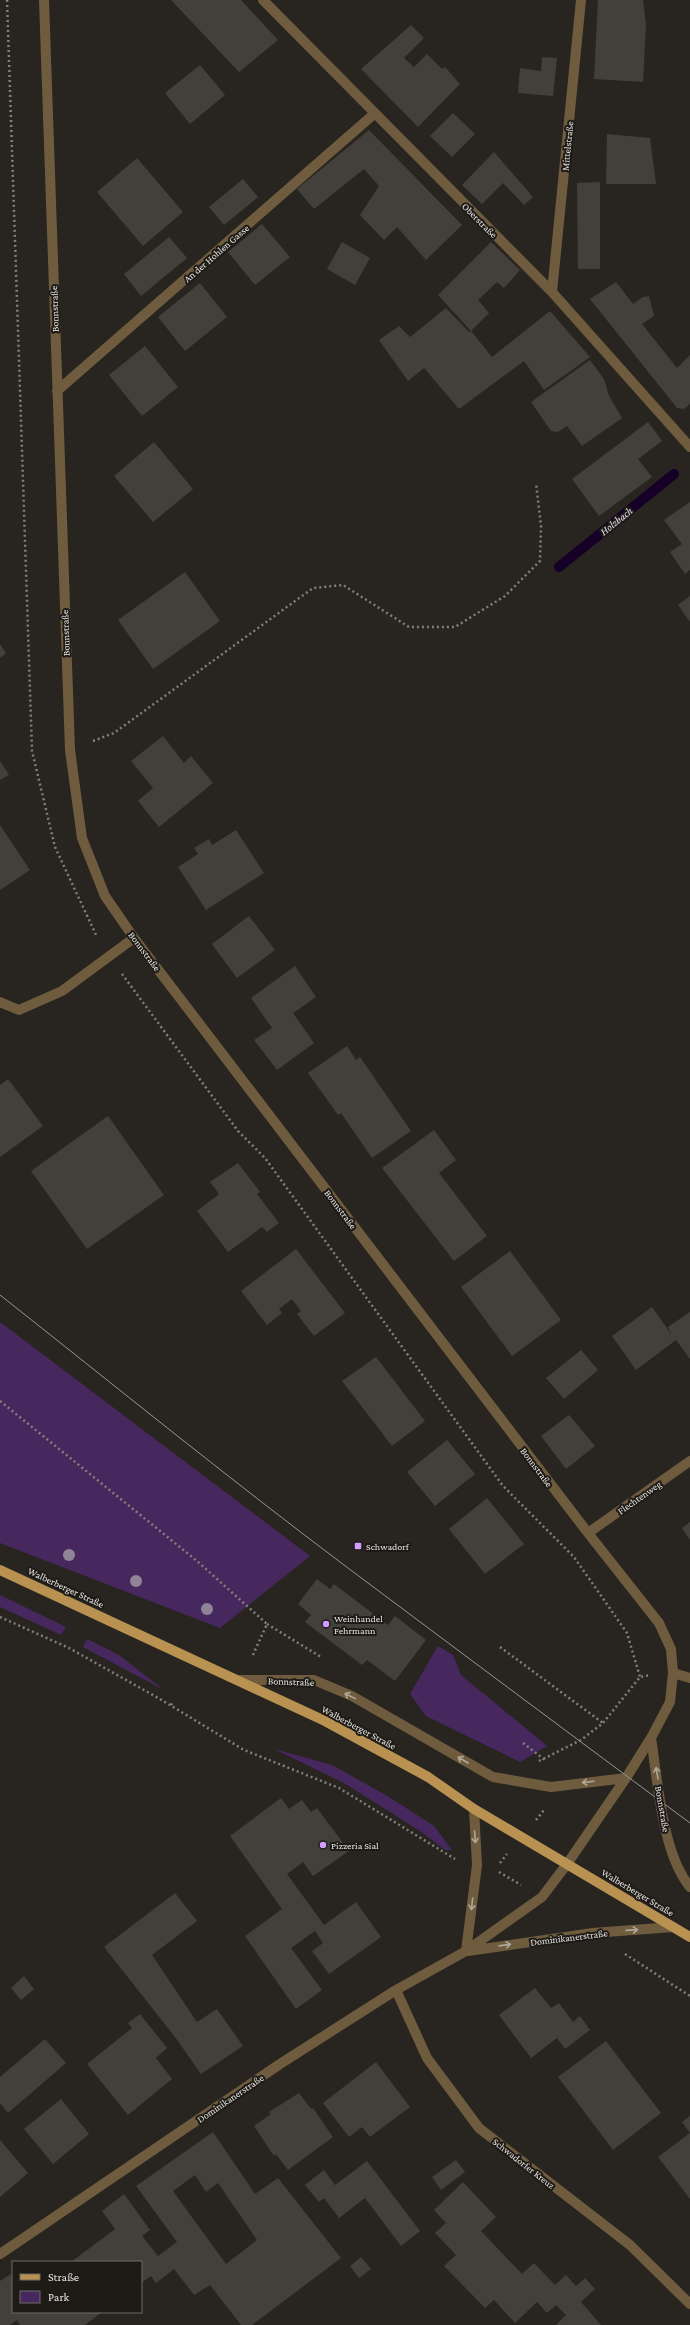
<svg xmlns="http://www.w3.org/2000/svg" width="690" height="2325" viewBox="0 0 690 2325" font-family="'Crimson Pro',serif">
<style>
.green{fill:#47285e}
.lines{fill:none;stroke-linecap:round;stroke-linejoin:round}
.stream{stroke:#160027;stroke-width:10}
.building{fill:#43403b;fill-rule:evenodd}
.path{stroke:#827f7c;stroke-width:2.5;stroke-dasharray:2 3;stroke-linecap:butt}
.minor{stroke:#6f5c3e;stroke-width:10}
.major{stroke:#b99252;stroke-width:10}
.tram{stroke:#979491;stroke-width:1}
.tree{fill:#908498}
.oneway{stroke:#b1a799}
.poi-dot{fill:#d19dfe;stroke:#1e1b17;stroke-width:1.5}
.labels{text-anchor:middle;stroke-width:4;stroke-linejoin:round;paint-order:stroke}
.street-label{font-size:10px;fill:#e7e5e3;stroke:#1e1b17}
.poi-label{font-size:10px;fill:#e7e5e3;stroke:#1e1b17;text-anchor:start}
.water-label{font-size:11px;font-style:italic;fill:#e9dff3;stroke:#1e1b17}
</style>
<rect width="100%" height="100%" fill="#282521"/>
<path class="green" d="M0,1322l310,234 -90,72 -220,-85z
M0,1595l66,32 -5,8 -61,-28z
M87,1639l32,16 45,35 -81,-43z
M438,1646l15,9 8,20 86,71 -27,16 -94,-46 -16,-22z
M274,1749l58,16 57,32 45,29 18,24h-7l-22,-17 -79,-50z"/>
<g class="lines">
<path class="stream" d="M559,567l115,-93"/>
</g>
<path class="building" d="M171,0h70l37,40 -39,32z
M598,0h45l3,25 -3,57 -49,-3z
M411,25l13,13 -20,20 10,9 13,-13 15,15 3,-2 15,17 -42,43 -57,-58z
M542,57l15,1 -4,38 -35,-3 2,-25 21,3z
M200,65l25,30 -35,29 -25,-31z
M453,113l22,21 -23,23 -22,-21z
M369,130l93,95 -36,35 -29,-33 -13,13 -24,-25 19,-29 -15,-17 -50,40 -17,-20z
M607,134l43,4 6,46h-50z
M494,152l39,45 -9,8 -21,-22 -21,21 -20,-19z
M137,158l46,54 -40,34 -46,-54z
M243,179l15,18 -34,28 -15,-18z
M600,182v87h-22l-1,-86z
M262,224l28,33 -35,28 -27,-33z
M169,237l18,21 -46,38 -17,-22z
M342,242l28,16 -15,27 -28,-16z
M491,242l29,28 -16,18 -7,-6 -19,18 11,13 -18,18 -33,-36z
M616,282l17,22 10,-7 6,-1 5,20 -12,8 35,44 13,-13v49l-6,5 -7,-1 -87,-109z
M200,283l27,34 -42,34 -27,-34z
M446,308l23,24 2,-1 21,26 58,-46 40,46 -46,33 -20,-29 -65,48 -35,-41 -16,13 -29,-41 20,-14 11,11z
M145,346l33,41 -36,29 -33,-41z
M590,360l14,19 5,17 13,22 -40,28 -15,-20 -9,6 -7,-1 -20,-29z
M648,422l14,19 -24,18 14,18 -53,39 -27,-37z
M154,442l39,47 -40,33 -39,-46z
M690,502v68l-5,4 -15,-22 12,-8 -18,-24z
M185,572l35,49 -67,48 -35,-49z
M690,596v26l-12,-17z
M0,644l6,9 -6,5z
M163,736l21,27 7,-7 22,27 -54,44 -21,-26 15,-13 -22,-27z
M0,761l9,14 -9,5z
M0,825l30,45 -30,20z
M236,830l28,43 -58,37 -28,-43 20,-13 -4,-6 15,-9 3,6z
M249,916l26,34 -38,28 -25,-34z
M295,966l21,31 -23,16 21,30 -37,27 -23,-30 18,-12 -21,-30z
M347,1046l9,14 4,-3 51,74 -39,27 -31,-45 -3,2 -30,-42z
M8,1079l35,47 -43,31v-72z
M108,1116l56,79 -77,54 -56,-78z
M434,1130l22,30 -17,13 48,63 -33,25 -72,-93z
M238,1163l22,29 -3,2 22,29 -12,9 -5,-5 -34,25 -31,-41 22,-17 -9,-12z
M296,1249l49,64 -31,23 -17,-22 4,-3 -9,-12 -13,10 3,4 -15,12 -26,-34z
M510,1251l51,69 -49,36 -51,-69z
M652,1307l19,27 -3,-7 22,-15v47l-14,-19 -40,30 -24,-34z
M581,1350l17,20 -34,29 -18,-21z
M376,1357l49,64 -33,25 -50,-65z
M569,1415l26,31 -29,23 -25,-33z
M447,1440l28,34 -40,32 -28,-34z
M487,1498l37,46 -39,30 -36,-45z
M690,1522v18l-8,-12z
M317,1579l13,10 4,-5 54,41 7,-9 31,24 -31,41 -28,-21 -5,5 -57,-43 6,-7 -13,-11z
M281,1798l8,11 13,-9 9,12 6,-4 32,43 -36,25 -10,-14 -16,12 37,51 32,-23 25,35 -52,37 -17,-23 11,-8 -8,-12 -24,17 31,42 -26,19 -51,-73 37,-27 -52,-73z
M175,1893l22,28 -45,34 45,67 20,-13 26,37 -42,28 -26,-37 -71,-90z
M24,1976l10,13 -13,11 -10,-12z
M535,1988l16,20 8,-5 14,19 7,-6 10,14 -25,19 -8,-11 -26,20 -32,-43z
M140,2014l27,34 -11,10 16,21 -44,36 -41,-51 45,-36 -4,-5z
M45,2039l21,24 -58,50 -8,-10v-26z
M606,2041l55,72 -48,37 -55,-73z
M376,2062l34,45 -40,30 -8,-10 -13,10 -26,-34z
M299,2093l12,16 2,-1 20,29 -45,33 -12,-16 -2,2 -20,-30 17,-12 -2,-2z
M61,2099l28,35 -36,30 -29,-35z
M690,2116v17l-8,-11z
M213,2132l42,62 23,-16 63,80 -89,67h-11l-31,-40 -16,10 -20,-26 -18,14 -5,-7 -10,7v-21h-70l44,-33 -13,-18 22,-17 26,36 -8,6 16,20 19,-14 -41,-56zM195,2175l11,17 12,-9 39,57 -31,24 -53,-73z
M690,2133v66l-32,-42z
M0,2140l28,33 -28,24z
M456,2160l9,12 -24,18 -9,-13z
M367,2161l53,70 -19,15 -36,-48 -26,20 -15,-20 -5,4 -14,-17 19,-15 11,15z
M463,2182l33,35 -15,14 41,43 12,-11 21,22 11,-10 10,11 9,-8 10,11 -14,13 20,23h-45l10,-10 -10,-10 -9,8 -10,-11 -22,21 -21,-23 -9,8 -41,-42 12,-11 -21,-22 11,-10 -12,-13z
M361,2257l10,12 -12,9 -9,-12z
M11,2274l2,3v35h89l-17,13h-65l-3,-5 -7,5h-10v-44z"/>
<g class="lines">
<path class="path" d="M7,0l25,751 23,96 42,90
M93,741l21,-8 199,-145 30,-3 66,42h46l50,-31 35,-35 1,-35 -5,-43
M122,974l116,157 27,27 238,328 71,71 53,76 13,44
M0,1401l197,160 70,63 -15,33
M0,1617l69,31 91,51 84,51 95,38 116,71
M267,1624l54,33
M500,1647l103,76
M171,1705l3,-4
M523,1743l22,17
M539,1761l42,-21 22,-17 37,-46 11,-2
M536,1820l8,-10
M500,1863l7,-9
M499,1872l22,13
M625,1954l65,42"/>
<path class="minor" d="M263,0l289,292 138,155
M552,292l29,-292
M57,391l317,-277
M0,1002l19,8 43,-19 72,-53
M588,1533l102,-72
M673,1673l17,5
M241,1680h73l38,16 141,81 58,10 75,-9
M651,1738c7,44 11,115 39,149
M466,1951l11,-86 -3,-56
M468,1951l125,-18 80,-6
M396,1990l31,68 52,70 151,117 60,59
M0,2254l280,-190 116,-74 70,-39 76,-54 25,-33 59,-86 25,-40 19,-36 3,-29 -2,-24 -12,-26 -71,-90 -454,-595 -29,-42 -23,-58 -12,-88 -26,-750"/>
<path class="major" d="M0,1570l325,151 103,56 46,32 216,128"/>
<path class="tram" d="M0,1295c114,90 227,182 344,270 115,86 230,172 346,258"/>
</g>
<g class="tree">
<circle cx="69" cy="1555" r="6"/>
<circle cx="136" cy="1581" r="6"/>
<circle cx="207" cy="1609" r="6"/>
</g>
<defs><path id="oneway-shaft" d="M-6 0H5M1.5-3L5.5 0L1.5 3" fill="none" stroke-width="1.6" stroke-linecap="round" stroke-linejoin="round"/></defs>
<g class="oneway">
<use href="#oneway-shaft" transform="translate(350 1696) rotate(-154)"/>
<use href="#oneway-shaft" transform="translate(463 1760) rotate(-150)"/>
<use href="#oneway-shaft" transform="translate(657 1773) rotate(-100)"/>
<use href="#oneway-shaft" transform="translate(588 1782) rotate(173)"/>
<use href="#oneway-shaft" transform="translate(475 1837) rotate(86)"/>
<use href="#oneway-shaft" transform="translate(472 1904) rotate(97)"/>
<use href="#oneway-shaft" transform="translate(632 1930) rotate(-4)"/>
<use href="#oneway-shaft" transform="translate(505 1945) rotate(-8)"/>
</g>
<g class="poi-dot">
<rect x="354" y="1542" width="8" height="8" rx="2"/>
<circle cx="326" cy="1624" r="4"/>
<circle cx="323" cy="1845" r="4"/>
</g>
<g class="labels">
<g class="street-label">
<text transform="translate(567 146) rotate(-84)" y="4">Mittelstraße</text>
<text transform="translate(480 220) rotate(45)" y="4">Oberstraße</text>
<text transform="translate(216 253) rotate(-41)" y="4">An der Hohlen Gasse</text>
<text transform="translate(54 309) rotate(-92)" y="4">Bonnstraße</text>
<text transform="translate(65 633) rotate(-92)" y="4">Bonnstraße</text>
<text transform="translate(145 951) rotate(53)" y="4">Bonnstraße</text>
<text transform="translate(341 1209) rotate(53)" y="4">Bonnstraße</text>
<text transform="translate(537 1467) rotate(53)" y="4">Bonnstraße</text>
<text transform="translate(639 1497) rotate(-35)" y="4">Flechtenweg</text>
<text transform="translate(66 1587) rotate(25)" y="4">Walberberger Straße</text>
<text transform="translate(291 1681) rotate(2)" y="4">Bonnstraße</text>
<text transform="translate(359 1727) rotate(28)" y="4">Walberberger Straße</text>
<text transform="translate(663 1809) rotate(80)" y="4">Bonnstraße</text>
<text transform="translate(638 1892) rotate(31)" y="4">Walberberger Straße</text>
<text transform="translate(569 1937) rotate(-7)" y="4">Dominikanerstraße</text>
<text transform="translate(230 2098) rotate(-34)" y="4">Dominikanerstraße</text>
<text transform="translate(524 2163) rotate(38)" y="4">Schwadorfer Kreuz</text>
</g>
<g class="poi-label">
<text x="366" y="1550">Schwadorf</text>
<text x="334" y="1622">Weinhandel<tspan x="334" dy="12">Fehrmann</tspan></text>
<text x="331" y="1849">Pizzeria Sial</text>
</g>
<g class="water-label">
<text transform="translate(616 521) rotate(-39)" y="4">Holzbach</text>
</g>
</g>
<rect x="12" y="2261" width="130" height="52" fill="#1e1b17" stroke="#6e6c69"/>
<rect x="20" y="2274" width="20" height="6" fill="#b99252" stroke="#6e6c69"/>
<text x="48" y="2281" font-size="12" fill="#e7e5e3">Straße</text>
<rect x="20" y="2291" width="20" height="12" fill="#47285e" stroke="#6e6c69"/>
<text x="48" y="2301" font-size="12" fill="#e7e5e3">Park</text>
</svg>
